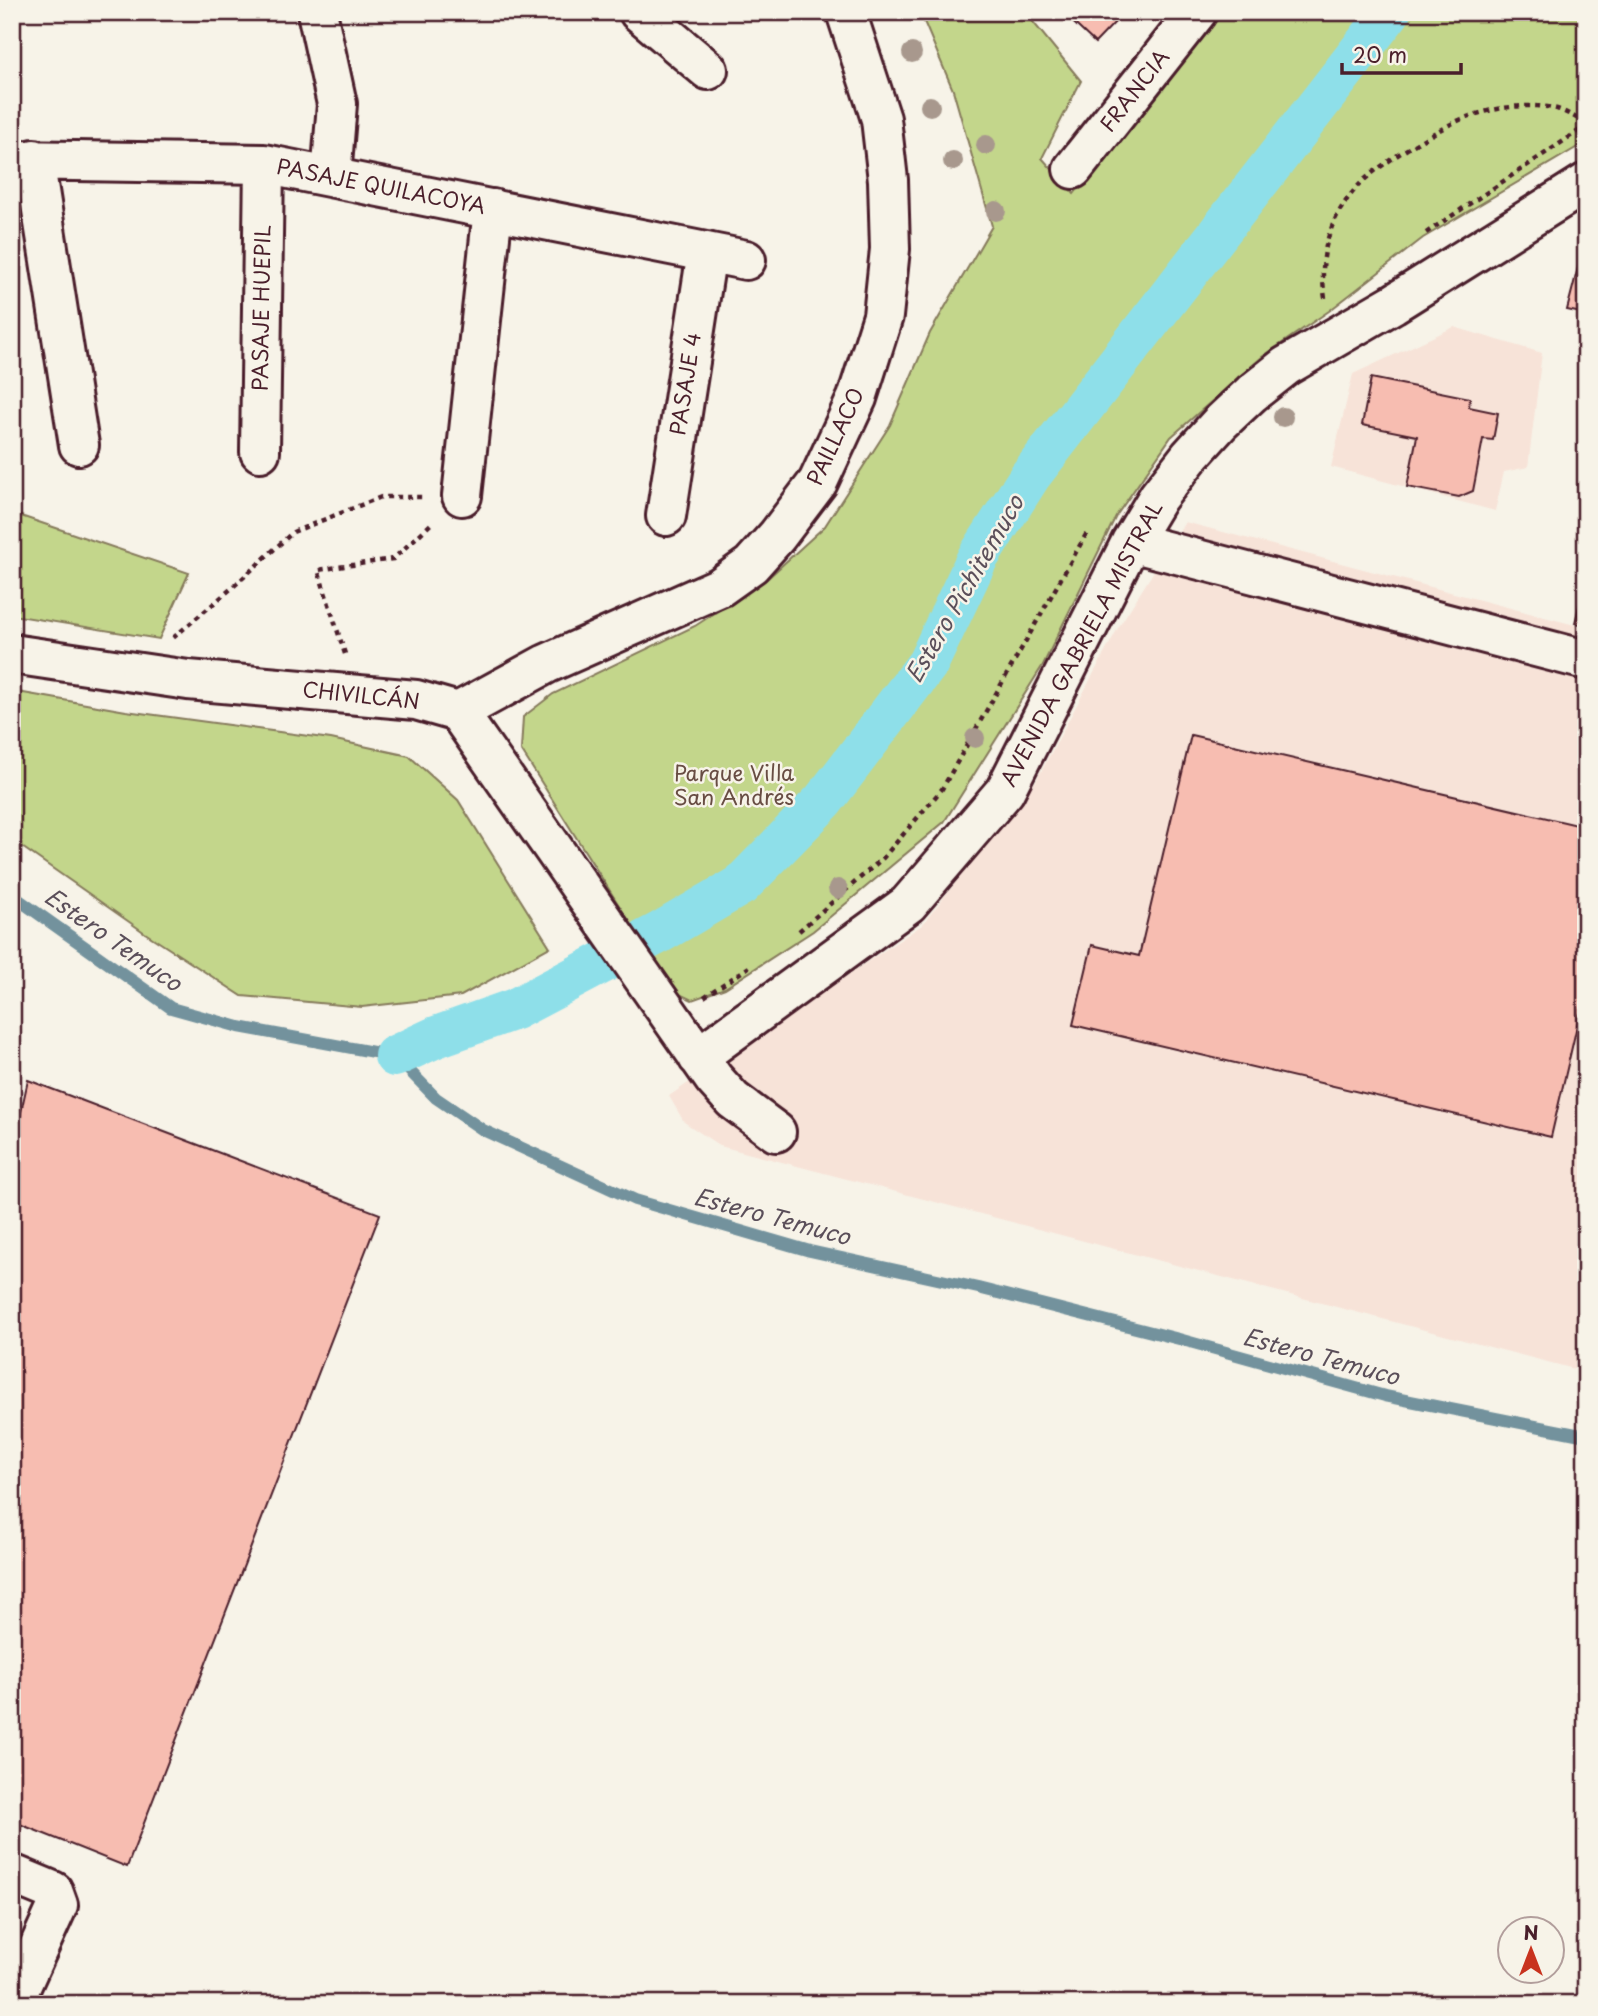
<svg xmlns="http://www.w3.org/2000/svg" width="1598" height="2016" viewBox="0 0 1598 2016" font-family="'Playpen Sans',sans-serif">
<style>
.built{fill:#f7e3d8}
.green{fill:#c3d68b;stroke:#867a5b;stroke-width:2}
.lines{fill:none;stroke-linecap:round;stroke-linejoin:round}
.stream{stroke:#73929d;stroke-width:12}
.canal{stroke:#8edfe9;stroke-width:42}
.building{fill:#f7bdb1;stroke:#4a1f2b;stroke-width:2}
.minor-casing{stroke:#4a1f2b;stroke-width:44}
.path{stroke:#4a1f2b;stroke-width:4.5;stroke-dasharray:5 5;stroke-linecap:butt}
.minor{stroke:#f7f3e8;stroke-width:38}
.tree{fill:#a8988d}
.labels{text-anchor:middle;stroke-width:5;stroke-linejoin:round;paint-order:stroke}
.street-label{font-size:21px;fill:#4a1f2b;stroke:#f7f3e8}
.park-label{font-size:21px;fill:#684d43;stroke:#f7f3e8}
.water-label{font-size:23px;font-style:italic;fill:#5b4f5a;stroke:#f7f3e8}
</style>
<rect width="100%" height="100%" fill="#f7f3e8"/>
<filter id="ink" filterUnits="userSpaceOnUse"><feTurbulence type="fractalNoise" baseFrequency=".0143" numOctaves="2"/><feDisplacementMap in="SourceGraphic" scale="14" xChannelSelector="R" yChannelSelector="G"/><feConvolveMatrix kernelMatrix="1 2 1 2 8 2 1 2 1" color-interpolation-filters="sRGB"/></filter>
<g filter="url(#ink)">
<path class="built" d="M1454,327l88,26 -14,114 -24,5 -9,39 -164,-44 22,-93z
M1185,522l401,106v744l-866,-226 -36,-24 -15,-26 253,-171 114,-144 82,-153z"/>
<path class="green" d="M920,12h105l56,69 -39,77 32,36 144,-182h368v130l-163,96 -94,73 -67,46 -91,80 -55,79 -73,149 -99,157 -131,109 -88,57 -33,12 -19,-9 -152,-241 2,-33 30,-23 142,-68 72,-47 58,-53 65,-101 40,-92 62,-107 -39,-136z
M12,513l177,60 -30,66 -147,-24z
M12,691l114,20 205,28 78,17 49,44 92,147 -89,49 -99,11 -120,-11 -97,-63 -133,-93z"/>
<g class="lines">
<path class="stream" d="M12,895l159,113 68,19 156,29 41,42 47,32 152,70 175,51 168,37 201,51 206,57 201,40"/>
<path class="canal" d="M395,1056l41,-19 79,-28 144,-76 82,-48 82,-84 105,-138 49,-104 53,-83 360,-464"/>
</g>
<path class="building" d="M1062,12h51l6,6 -24,25z
M1582,252l4,1v61l-19,-4z
M1371,378l99,20 -1,9 29,6 -5,27 -10,-1 -10,52 -14,6 -52,-10 10,-51 -55,-11z
M1583,589l3,1v35l-11,-2z
M1191,735l395,92v160l-35,150 -478,-112 19,-80 47,11z
M28,1080l352,134 -253,653 -115,-46v-668z"/>
<g class="lines">
<defs>
<path id="minor" d="M317,12l20,92 -6,73
M639,12l69,58
M34,159l45,286
M12,160l252,4 482,96
M1073,169l124,-157
M260,452l4,-288
M462,496l31,-287
M666,516l41,-264
M1131,542l455,118
M12,654l176,26 228,20 42,12 256,367 19,21 43,32
M458,712l88,-48 174,-77 31,-22 26,-29 41,-54 39,-84 26,-82 7,-67 -2,-69 -7,-61 -35,-107
M698,1057l210,-153 97,-113 126,-249 27,-45 32,-41 30,-33 32,-30 34,-27 107,-62 193,-121
M12,1874l41,17 5,14 -45,99"/>
</defs>
<use href="#minor" class="minor-casing"/>
<path class="path" d="M1426,233l160,-107
M1325,298c-7,-42 4,-81 34,-113 17,-19 83,-59 108,-68 26,-9 62,-15 90,-8 9,3 20,9 29,14
M173,638l60,-51 60,-55 88,-35h41
M345,654l-27,-84 75,-11 40,-37
M799,931l84,-73 59,-69 146,-258
M704,997l45,-30"/>
<use href="#minor" class="minor"/>
</g>
<g class="tree">
<circle cx="912" cy="53" r="10"/>
<circle cx="930" cy="106" r="10"/>
<circle cx="986" cy="145" r="10"/>
<circle cx="953" cy="161" r="10"/>
<circle cx="996" cy="211" r="10"/>
<circle cx="1283" cy="417" r="10"/>
<circle cx="975" cy="738" r="10"/>
<circle cx="838" cy="889" r="10"/>
</g>
</g>
<g class="labels">
<g class="street-label">
<text transform="translate(1135 91) rotate(-52)" y="7">FRANCIA</text>
<text transform="translate(381 187) rotate(11)" y="7">PASAJE QUILACOYA</text>
<text transform="translate(262 308) rotate(-89)" y="7">PASAJE HUEPIL</text>
<text transform="translate(686 384) rotate(-81)" y="7">PASAJE 4</text>
<text transform="translate(836 437) rotate(-65)" y="7">PAILLACO</text>
<text transform="translate(1082 644) rotate(-62)" y="7">AVENIDA GABRIELA MISTRAL</text>
<text transform="translate(361 696) rotate(6)" y="7">CHIVILCÁN</text>
</g>
<g class="park-label">
<text x="734" y="781">Parque Villa<tspan x="734" dy="24">San Andrés</tspan></text>
</g>
<g class="water-label">
<text transform="translate(965 589) rotate(-60)" y="8">Estero Pichitemuco</text>
<text transform="translate(113 940) rotate(35)" y="8">Estero Temuco</text>
<text transform="translate(772 1217) rotate(15)" y="8">Estero Temuco</text>
<text transform="translate(1321 1357) rotate(15)" y="8">Estero Temuco</text>
</g>
</g>
<rect width="1598" height="2016" fill="none" stroke="#f7f3e8" stroke-width="42"/>
<rect x="21" y="21" width="1556" height="1974" fill="none" stroke="#4a1f2b" stroke-width="2.5" filter="url(#ink)"/>
<g transform="translate(1531 1950)"><circle r="33" fill="#f7f3e8" stroke="#b29e9c" stroke-width="2"/>
<path d="M0-5L12 26L0 18L-12 26Z" fill="#c8321e"/>
<text y="-10" font-size="19" font-weight="bold" text-anchor="middle" fill="#4a1f2b">N</text>
</g>
<path d="M1342 63v10h119v-10" fill="none" stroke="#4a1f2b" stroke-width="3.5"/>
<text x="1353" y="63" font-size="21" fill="#4a1f2b" stroke="#f7f3e8" stroke-width="5" paint-order="stroke">20 m</text>
</svg>
